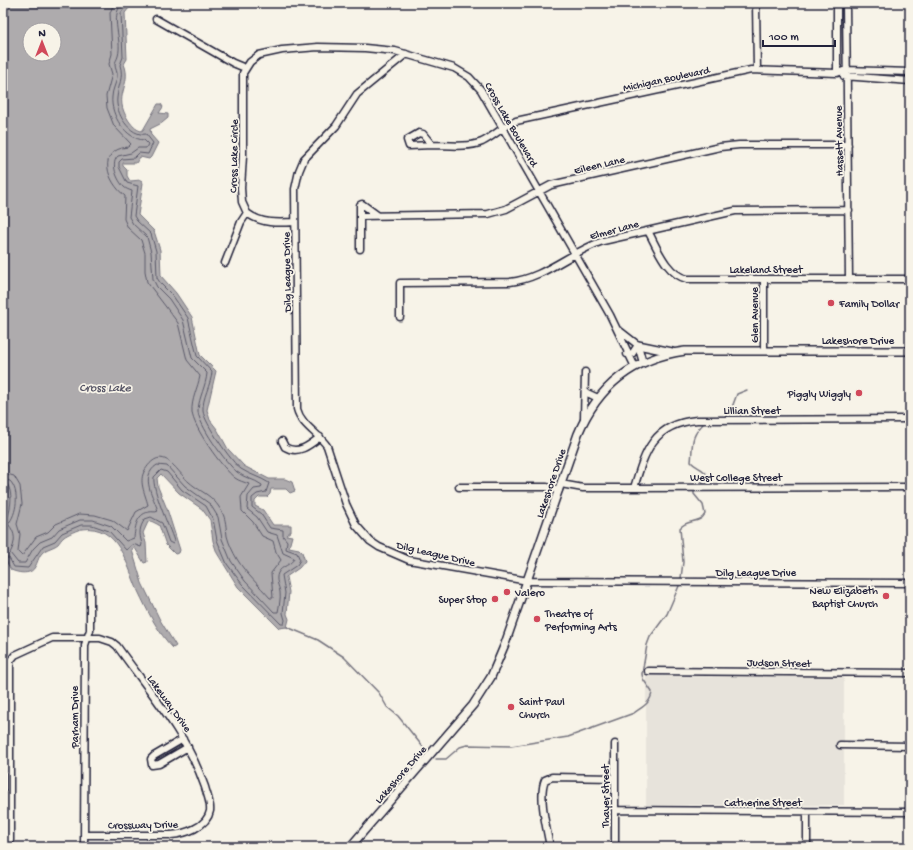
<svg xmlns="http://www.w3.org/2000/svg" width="913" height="850" viewBox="0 0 913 850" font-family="'Gochi Hand',sans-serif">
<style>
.built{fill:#e7e3db}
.water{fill:#aeabad;stroke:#76747f;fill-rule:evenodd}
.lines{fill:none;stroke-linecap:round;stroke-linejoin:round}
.shore{stroke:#5a5969;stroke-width:1}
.stream{stroke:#76747f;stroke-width:1.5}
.minor-casing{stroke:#22223b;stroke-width:9}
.major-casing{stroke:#22223b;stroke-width:10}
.minor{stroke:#f7f3e8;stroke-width:6}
.major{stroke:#f7f3e8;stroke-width:7}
.poi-dot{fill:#d1495b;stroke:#f7f3e8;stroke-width:1.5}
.labels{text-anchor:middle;stroke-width:3.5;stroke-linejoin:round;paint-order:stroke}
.street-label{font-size:11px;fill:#22223b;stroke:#f7f3e8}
.poi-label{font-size:11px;fill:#22223b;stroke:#f7f3e8;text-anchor:start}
.water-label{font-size:12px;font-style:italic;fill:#535263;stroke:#f7f3e8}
</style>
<rect width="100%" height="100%" fill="#f7f3e8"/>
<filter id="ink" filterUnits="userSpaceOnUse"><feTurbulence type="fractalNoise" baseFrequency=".025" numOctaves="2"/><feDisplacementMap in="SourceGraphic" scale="8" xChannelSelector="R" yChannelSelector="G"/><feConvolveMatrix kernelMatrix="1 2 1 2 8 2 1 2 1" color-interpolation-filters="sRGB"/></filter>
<g filter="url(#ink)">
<path class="built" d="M646,676l198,1v128h-198z"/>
<path class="water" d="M3,3h130l-8,10 2,46 -3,5c9,22 -13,31 5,57 4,5 6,8 12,10l2,-1 15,-26h3l2,3 -4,6 9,1v4l-6,5 -12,6 1,6 7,8 -7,14 -2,2 -9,-2 -4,6h-13v3l4,4v6l3,5 11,-1 2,3 -5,32 16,16 6,19 1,26 15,17 16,24 8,38 16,16 -9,39 3,10 7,9 11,20 16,17 25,13h16l7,3 3,9 -5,2 -4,-4h-15l-1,5 -3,3h-8l-4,4v5l8,4 10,15h18v6l-5,4 6,1 -3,11 10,2 3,3 3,9 -6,7 -13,9 3,15 -2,22 2,5 -2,8 -8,1 -41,-41 -21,-34 -4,-12 -3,-21 -8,-11 -23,-16 -18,-19 -4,4 1,9 9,22 13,41 -1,3 -4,1 -9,-9 -7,-20 -8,-4 -3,1 -5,11 3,10 1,19 -3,1 -9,-15h-2l-1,2 10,33 18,37 16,26 -3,2c-15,-15 -26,-38 -35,-57 -11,-25 -19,-67 -56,-62 -3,0 -16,6 -18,8 -3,2 -4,5 -6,7 -5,4 -11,4 -16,9 -5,5 -5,17 -13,19 -6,2 -13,0 -18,-2l-5,-9 -3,1v-16l2,-4 -2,-19 4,-18 -2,-16 -2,-4zM30,30h24v24h-24z"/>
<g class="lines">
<path class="shore" d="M3,473l11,3 6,10 2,18 -5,20 3,10 -2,18 4,4 14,-19 12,-5 8,-8 23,-10 16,1 17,5 15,11 9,-19 12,-7c-3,-12 -10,-24 -3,-35 18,-28 31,1 44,12 14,12 23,12 33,30 4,7 4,16 5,24 2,8 6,16 10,23 9,15 22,26 33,39h3l-2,-25 10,-13 -5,-8 -3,-11 -11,-5 -9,-14 -11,-11 -1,-14 8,-13c-5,-2 -10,-3 -14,-6 -13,-10 -42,-51 -43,-66 -1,-12 6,-25 8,-36l-13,-16 -9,-37 -31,-41 -2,-11v-18l-4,-13 -13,-12 -4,-9 1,-23c-18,-14 -29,-46 3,-49l3,-3 -17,-18 -7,-18 -1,-12 6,-22 -3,-10 3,-10 -2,-41 4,-10
M3,479l7,2c10,10 7,33 -2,43 8,9 8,18 2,29l8,10h7l8,-14 7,-7 12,-5 7,-8 21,-9h13l18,6 15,15 8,-3c1,-9 2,-24 15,-26 4,-1 6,1 9,-1 -4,-14 -19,-34 -1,-46l10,1 18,20 25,18 8,13 4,22 9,22 14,20 29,31h4c1,-6 3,-14 2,-20 -1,-6 -5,-12 -2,-19 3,-7 14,-8 16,-15l-11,-5 -6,-18 -10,-3 -10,-15 -10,-8 1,-13 6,-7 7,-1 1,-3c-8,-6 -18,-7 -25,-13 -11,-9 -40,-49 -39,-62 1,-13 8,-24 9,-37l-15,-15 -9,-38 -14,-21 -12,-12 -4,-8 -2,-27 -4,-15 -14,-13 -4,-7 3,-26c-3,-1 -6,-2 -8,-4 -7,-7 -14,-24 -6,-31l13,-3 7,-5h8l2,-4 -4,-4c-18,-1 -34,-25 -32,-43 0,-7 4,-13 5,-20 1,-5 -2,-8 -2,-12 0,-4 2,-5 3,-9 5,-18 -9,-37 4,-53
M3,484h4c6,8 4,23 1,32l-5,2
M3,558h6l5,9 14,1 15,-22 12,-5 7,-8 19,-8h11l17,6 17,19 7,-6 8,3 1,-3c-3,-11 -3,-16 3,-25l6,-2 11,6 7,19 4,2 1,-3c-5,-15 -22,-51 -20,-64l7,-7 6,2 15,18 24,16 7,13 4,21 10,24 15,20 39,40h3l1,-4 -2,-7 2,-20 -3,-18 15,-10 3,-5 -3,-7 -11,-4 1,-8 -4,-5v-6l-13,-2 -9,-14 -9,-7v-9l5,-4 9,-2 3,-9c-9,-6 -19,-8 -28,-14 -9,-6 -37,-47 -38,-58 -1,-13 8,-26 9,-39l-15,-16 -9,-38 -15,-22 -12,-12 -4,-6 -1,-27 -5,-17 -14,-13 -3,-5 4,-30 -11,-3 -8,-16v-5l3,-3 12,-1 5,-5 9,1 5,-11 -7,-9c-16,3 -31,-21 -29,-36 1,-13 7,-20 3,-33l3,-8 -2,-44 7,-10"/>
<path class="stream" d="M724,418l7,-8 6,-16 10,-4
M697,485l8,-5 2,-5c-4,-7 -11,-7 -16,-13 2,-19 -1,-25 13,-39
M681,578l2,-16 -3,-34c7,-9 20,-4 25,-14l-2,-9 -9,-11v-5
M287,627l31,13 26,17 35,36 8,14 11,9 25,31
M436,759h10l14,-12 7,-2 44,1 57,-9 66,-24c8,-6 17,-10 18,-21l-9,-13 -1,-5 5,-29 3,-8 17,-23 12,-28"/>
<defs>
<path id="minor" d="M756,3l1,67
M837,3v70
M846,3l3,276
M156,19l77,44 12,5
M406,54l-49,40 -21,32 -32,33 -5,12 -4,18 2,220c4,16 21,24 30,37l19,58 10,21 14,16 9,6 30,13 119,21 382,2
M844,76l66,5
M419,133l4,1 9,11 -23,1 -2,-6z
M432,145c15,0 35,3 50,-3 12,-6 21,-16 34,-21l235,-51 86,3 9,-3 64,2
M247,213l-5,-11 -1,-14 2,-32v-83l7,-11 9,-7 23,-5 36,-3 47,1 30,3 59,17 15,9 12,13 129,225 25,52
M247,213c14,11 31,10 48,9
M360,216l128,-2 18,-5 45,-24 169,-38 19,-2h109
M648,231c9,16 18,43 39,48h223
M360,249v-44l2,-1 15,11
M225,263l16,-41 6,-9
M764,279v71
M400,317v-34l110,-1c35,-4 60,-30 93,-41l132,-30 114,-1
M620,331l18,14 5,18
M627,354h5l6,-9
M585,392l13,6
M584,419l1,-47
M282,441l3,6c13,8 25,-2 35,-10
M561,484l22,4h51l276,-1
M459,487h88l12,3
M634,488c11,-37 19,-64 63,-68l213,-1
M648,671l262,2
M183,739l-29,17 -3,3 1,6 7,-1 29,-17
M615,744v103
M840,745l70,1
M615,810l295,2
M807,812v35
M10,847v-186l5,-6 37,-17h48l12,4 5,4c32,45 70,88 88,141 2,8 6,16 5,24 -3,16 -25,23 -39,24h-87
M84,847l1,-202 5,-15v-43
M550,847c-3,-17 -12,-51 -5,-67l7,-3 63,1"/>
<path id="major" d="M638,345l34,7
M350,847l123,-142 18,-28 14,-33 73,-210c20,-48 56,-76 107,-83h225"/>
</defs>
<use href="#minor" class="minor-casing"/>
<use href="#major" class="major-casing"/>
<use href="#minor" class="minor"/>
<use href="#major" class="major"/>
</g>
</g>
<g class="poi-dot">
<circle cx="831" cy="303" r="4"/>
<circle cx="859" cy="393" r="4"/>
<circle cx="507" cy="592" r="4"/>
<circle cx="886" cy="596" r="4"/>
<circle cx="495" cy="599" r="4"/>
<circle cx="537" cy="619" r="4"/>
<circle cx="511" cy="707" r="4"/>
</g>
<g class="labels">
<g class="street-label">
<text transform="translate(666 78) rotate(-12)" y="4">Michigan Boulevard</text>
<text transform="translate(512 124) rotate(60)" y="4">Cross Lake Boulevard</text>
<text transform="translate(838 141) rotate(-91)" y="4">Hassett Avenue</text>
<text transform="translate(233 156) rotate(-89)" y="4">Cross Lake Circle</text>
<text transform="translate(599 164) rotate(-13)" y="4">Eileen Lane</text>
<text transform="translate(614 229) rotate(-15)" y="4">Elmer Lane</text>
<text x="766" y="273">Lakeland Street</text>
<text transform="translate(286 272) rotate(-91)" y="4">Dilg League Drive</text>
<text transform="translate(754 315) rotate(-90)" y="4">Glen Avenue</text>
<text x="858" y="344">Lakeshore Drive</text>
<text x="752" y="414">Lillian Street</text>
<text x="736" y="481">West College Street</text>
<text transform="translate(550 483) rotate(-71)" y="4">Lakeshore Drive</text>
<text transform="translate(436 553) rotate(13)" y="4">Dilg League Drive</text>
<text x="756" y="576">Dilg League Drive</text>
<text transform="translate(779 662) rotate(1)" y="4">Judson Street</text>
<text transform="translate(170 703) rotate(54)" y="4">Lakeway Drive</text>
<text transform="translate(74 717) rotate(-90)" y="4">Parham Drive</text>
<text transform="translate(400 774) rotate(-49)" y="4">Lakeshore Drive</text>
<text transform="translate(605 796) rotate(-90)" y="4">Thayer Street</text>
<text x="763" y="806">Catherine Street</text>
<text transform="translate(143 824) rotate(-1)" y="4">Crossway Drive</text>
</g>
<g class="poi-label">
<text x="839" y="307">Family Dollar</text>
<text x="851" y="397" text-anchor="end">Piggly Wiggly</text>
<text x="878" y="594" text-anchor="end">New Elizabeth<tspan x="878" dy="13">Baptist Church</tspan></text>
<text x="515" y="596">Valero</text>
<text x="487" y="603" text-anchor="end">Super Stop</text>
<text x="545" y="617">Theatre of<tspan x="545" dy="13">Performing Arts</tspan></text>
<text x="519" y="705">Saint Paul<tspan x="519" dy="13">Church</tspan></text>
</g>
<g class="water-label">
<text x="105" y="391">Cross Lake</text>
</g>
</g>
<rect width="913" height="850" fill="none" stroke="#f7f3e8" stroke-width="16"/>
<rect x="8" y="8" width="897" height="834" fill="none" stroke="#22223b" stroke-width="1.5" filter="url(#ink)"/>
<g transform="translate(42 42)"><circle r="19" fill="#f7f3e8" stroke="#a29fa3"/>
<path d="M0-3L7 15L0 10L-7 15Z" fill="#d1495b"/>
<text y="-6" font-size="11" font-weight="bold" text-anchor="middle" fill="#22223b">N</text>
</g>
<path d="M763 40v6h72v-6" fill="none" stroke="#22223b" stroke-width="2"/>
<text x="769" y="40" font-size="12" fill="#22223b" stroke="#f7f3e8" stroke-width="3" paint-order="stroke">100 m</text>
</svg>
